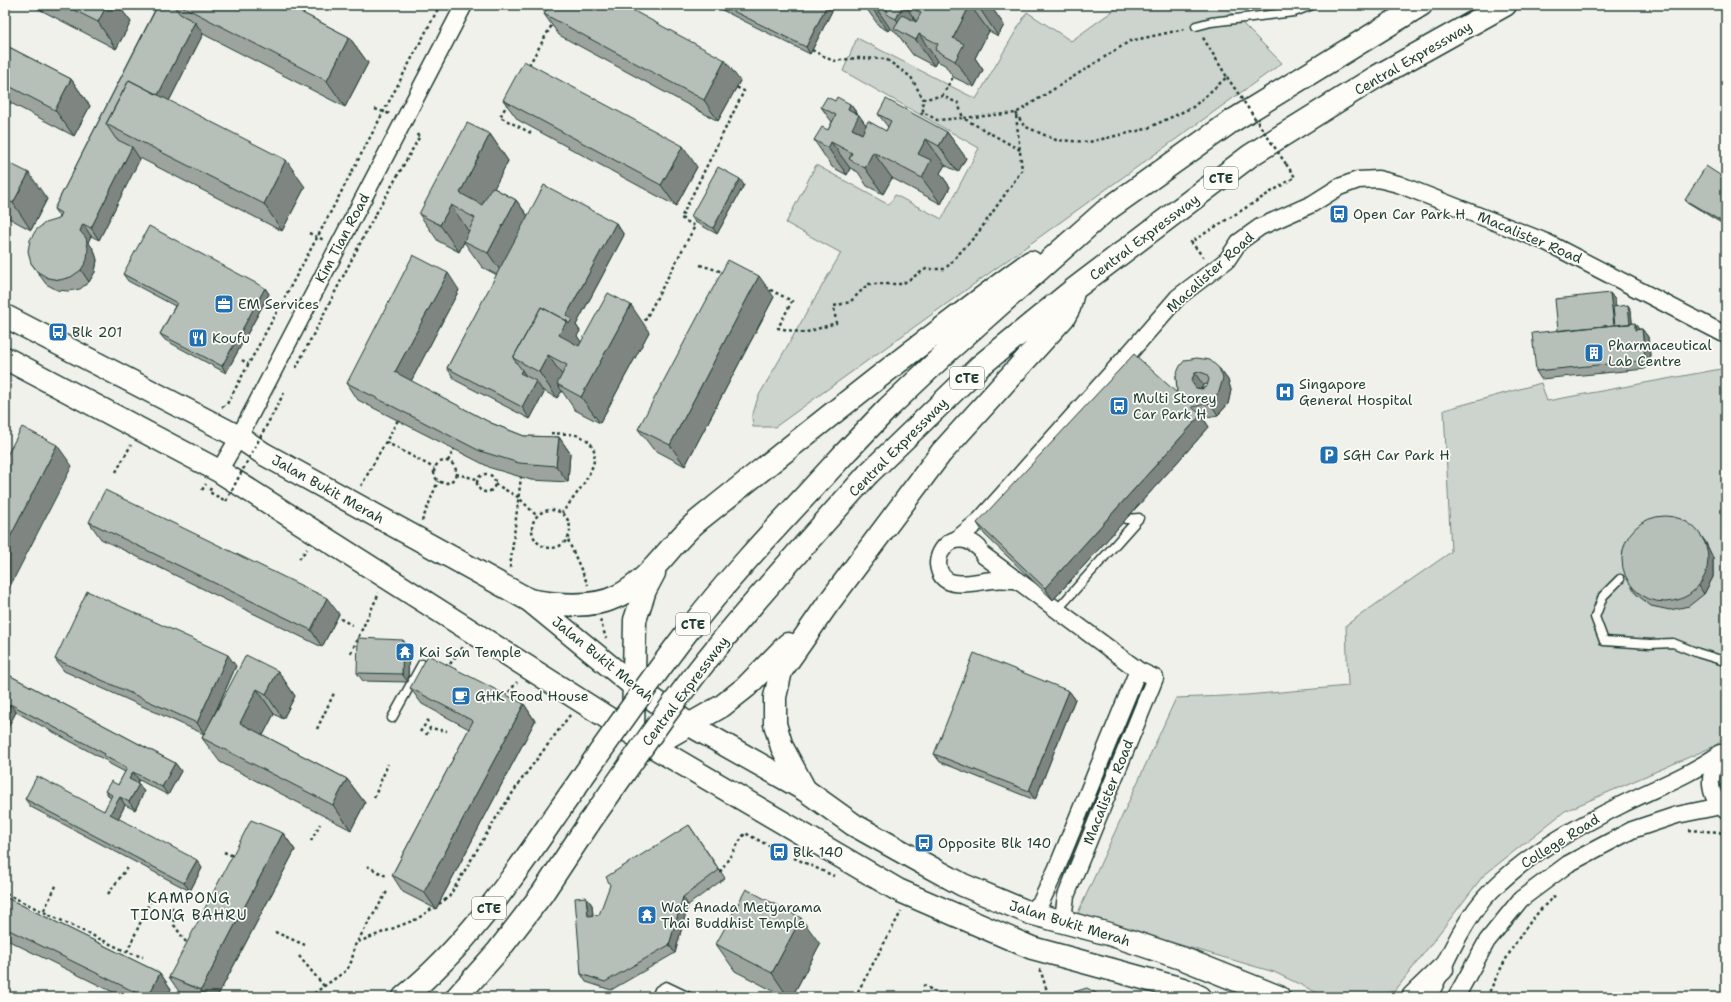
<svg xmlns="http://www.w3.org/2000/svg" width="1731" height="1002" viewBox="0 0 1731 1002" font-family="'Shantell Sans',sans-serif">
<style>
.green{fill:#cdd3cd;stroke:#768880}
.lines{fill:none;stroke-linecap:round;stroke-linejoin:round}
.lane-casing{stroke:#1f3d34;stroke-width:11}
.street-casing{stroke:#1f3d34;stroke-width:19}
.primary-casing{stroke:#1f3d34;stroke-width:25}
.highway-casing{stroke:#1f3d34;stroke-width:25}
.path{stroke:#1f3d34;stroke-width:2.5;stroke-dasharray:3 3;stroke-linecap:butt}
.lane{stroke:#fdfcf7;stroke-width:8}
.street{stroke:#fdfcf7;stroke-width:16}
.primary{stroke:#fdfcf7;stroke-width:22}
.highway{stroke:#fdfcf7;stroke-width:22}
.highway-bridge-casing{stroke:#1f3d34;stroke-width:25;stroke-linecap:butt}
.path-bridge{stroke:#1f3d34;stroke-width:2.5;stroke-dasharray:3 3;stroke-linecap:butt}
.highway-bridge{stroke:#fdfcf7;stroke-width:22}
.wall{fill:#9da49e;stroke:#1f3d34;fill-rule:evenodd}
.shaded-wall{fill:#7f8681;stroke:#1f3d34}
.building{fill:#b6bfb8;stroke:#1f3d34;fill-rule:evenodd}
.labels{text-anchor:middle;stroke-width:3.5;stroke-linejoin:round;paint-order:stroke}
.shield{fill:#fdfcf7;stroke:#62766e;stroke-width:1}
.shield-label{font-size:13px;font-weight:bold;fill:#1f3d34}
.street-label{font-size:14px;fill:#1f3d34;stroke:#fdfcf7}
.poi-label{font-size:14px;fill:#1f3d34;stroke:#fdfcf7;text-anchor:start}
.neighbourhood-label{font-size:15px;letter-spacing:1px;fill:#1f3d34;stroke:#fdfcf7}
</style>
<rect width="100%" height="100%" fill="#f0f1eb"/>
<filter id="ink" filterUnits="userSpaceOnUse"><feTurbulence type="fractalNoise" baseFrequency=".025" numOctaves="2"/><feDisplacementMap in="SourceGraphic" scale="8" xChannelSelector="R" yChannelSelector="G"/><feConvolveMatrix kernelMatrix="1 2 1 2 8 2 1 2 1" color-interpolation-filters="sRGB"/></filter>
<g filter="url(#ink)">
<path class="green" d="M1121,5h103l58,58 -507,364h-22l-1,-10 6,-20 83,-144 -55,-30 30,-58 73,40 6,-10 47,24 37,-71 -136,-77 14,-33 119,61 51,-87 44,29z
M1726,368v365l-9,12 -152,66 -82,65 -88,115 -28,6h-41l-52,-25 -197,-57 99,-217 71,-3 101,-9 -2,-61 105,-73 -7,-142 97,-27 6,18z"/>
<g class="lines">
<defs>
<path id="lane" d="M1196,26l15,-4 83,-10 18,-7
M1620,579l-17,17 -8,21 9,24 46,3 23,-1 25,10 23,7h5
M1057,610l82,-92 -13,1
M392,718l30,-54
M656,997l3,-7 7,-4 23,11"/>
<path id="street" d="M219,471l20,-34 225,-432
M957,539l23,-19 152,-170 46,-53 49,-37 12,-18 21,-15 52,-23 27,-17 19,-7 20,-1 20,5 148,58 180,93
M979,548c-8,-8 -20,-12 -30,-5 -7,5 -11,13 -11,21 3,30 37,17 55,16 7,-1 14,0 22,0
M983,555l155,115 17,8 -89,218 -2,15 6,14
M1720,753c-12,20 -14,42 6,58
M1030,913l11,-11 15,-32 82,-200
M1429,997c16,-34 36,-81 63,-107 37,-37 83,-62 129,-85 34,-17 69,-30 100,-52
M1456,997l31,-56 34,-42 47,-35 64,-34 45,-15 44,-9"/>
<path id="primary" d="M5,316l234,121 25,17 265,146 105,86 56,39 115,65 49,35 61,34 48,26 67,28 79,21 75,25 95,38
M5,358l214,113 433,275 246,144 134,58 151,41 17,8
M1413,997l29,-28"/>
<path id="highway" d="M844,454l44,-46 61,-58 155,-138 125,-89 192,-118
M868,474l112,-108 93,-76 178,-135 125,-78 129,-72
M529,600c28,5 63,9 89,-4 34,-17 53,-54 82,-77 70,-56 140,-112 211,-167 40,-30 79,-61 120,-90
M633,732l2,-112 10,-30 9,-17
M652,746l70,-40 24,-19 42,-43
M805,790l-23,-43 -7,-23v-27l6,-26 46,-66 114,-152 123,-136 5,-9 4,-16
M404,997c64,-52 110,-121 156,-188
M457,997l41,-46 44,-57 47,-71"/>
</defs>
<use href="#lane" class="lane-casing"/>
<use href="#street" class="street-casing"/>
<use href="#primary" class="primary-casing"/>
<use href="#highway" class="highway-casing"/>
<path class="path" d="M812,50l21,11 24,-3 29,1 25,18 12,22
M529,65l24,-42
M942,96l11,-19
M508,103l-8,14 31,16
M375,109l15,5
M1016,113l8,13 32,14 33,2 57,-13 47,-22 34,-30 -25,-41
M917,119l6,-7
M1020,150l-57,-32 -26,2 -14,-8v-13l19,-3 16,7 5,15 53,-5 114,-72 55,-12
M309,233l15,7
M1204,258l-13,-16 104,-65 -9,-13
M700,265l23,7
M765,287l27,14 -14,27 26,5 32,-10 -2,-17 16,-4 18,-18h34l24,-15h19l33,-36 44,-63 -6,-55
M642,326l53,-100 -14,-8 63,-127 -8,-4
M242,360l6,4
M296,368l73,-142 51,-90 -6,-2
M222,407l5,-3 92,-170 121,-229
M551,433c8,1 20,0 28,3 38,14 -4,59 -17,77
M386,442l48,26
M434 472a11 11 0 1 1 22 0a11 11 0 1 1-22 0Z
M448,461l6,-12
M116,472l15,-27
M477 483a9 9 0 1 1 18 0a9 9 0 1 1-18 0Z
M456,474l21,5
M495,484l23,13 19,19
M361,486l37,-66
M211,488l-2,4 17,9
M202,490l4,-6
M532 529a19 19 0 1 1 38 0a19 19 0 1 1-38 0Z
M422,521l16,-40
M568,540l20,45
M299,559l8,-10
M510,568l11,-91
M335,616l17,9
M600,620l6,18
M351,653l28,-60
M450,664l13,-17
M505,697l12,-15
M317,729l18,-38
M420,732l9,-13
M426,735l4,-7 17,3
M374,798l14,-34
M1689,830l30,2 7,3
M311,841l9,-17
M224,852l11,5
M794,858l40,18
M367,866l21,11
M720,872l25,-39 28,15
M6,894l121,58 16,5
M108,894l19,-26
M172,907l2,18 14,20
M44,910l13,-26
M275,932l30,13
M358,942l59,-23 32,-22 50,-84 23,-34 48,-64
M127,952l25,-55
M299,956l25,30
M1040,969l9,28
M923,985l22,12
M5,993l7,4
M309,997l38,-27 5,-10 2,-13 34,-57
M855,997l46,-85
M1487,997c17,-37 38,-76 70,-103"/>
<use href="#lane" class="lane"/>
<use href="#street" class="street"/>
<use href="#primary" class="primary"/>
<use href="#highway" class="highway"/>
<defs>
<path id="highway-bridge" d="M560,809c43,-61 85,-123 131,-182 47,-61 101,-116 153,-173
M589,823c42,-59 82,-120 128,-176 48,-59 100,-116 151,-173"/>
</defs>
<use href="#highway-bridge" class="highway-bridge-casing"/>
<path class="path-bridge" d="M1227,77l59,87
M226,501l58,-108"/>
<use href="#highway-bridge" class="highway-bridge"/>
</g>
<path class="wall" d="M31,5h87l13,17 -15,27z
M151,5h136l62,32 19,26 -23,44 -142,-73 -34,67 136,86 -23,44 -142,-73 -41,82 -8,-4 -3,6 6,8 3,10 -2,12 -6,10 -9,7 -12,2 -11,-1 -11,-6 -15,-21 27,-44 1,-3 -5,-7 102,-201z
M712,5h123l-25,49z
M864,5h62l2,1 1,-1h61l14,20 -6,11 -9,-5 -14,27 8,12 -9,17 -21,-10 -8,-12 -8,-4 -3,5 -21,-11 -17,-23 -6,-4 -2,3 -9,-5z
M544,14l196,67 -22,40 -159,-86z
M5,45l66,34 19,27 -16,30 -69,-36z
M503,100l194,67 -21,39 -158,-86z
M835,101l15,3 16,21 20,6 2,-4 -10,-13 69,18 19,26 -8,14 -13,-7 -5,8 10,14 -9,17 -49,-26 -9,16 -16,-8 -9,-14 -8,-4 -3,7 -15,-8 -18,-27 14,-10 4,-8 -11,-15z
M490,134l18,27 -14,27 22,12 12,16 88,7 8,12 -48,90 4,6 -3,5 4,6 68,-10 -49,91 -25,-13 -13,-19 -5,7 -15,-8 2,3 -14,26 -75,-39 -8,-12 50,-93 -15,-8 -18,-25 -5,10 -21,-11 -19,-27z
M5,161l42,38 -16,31 -26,-14z
M1726,179v47l-39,-24 -2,-2z
M744,185l-27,49 -22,-12 -4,-6z
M123,274l142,14 4,6 -43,79 -61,-33 -5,-6 15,-28 -47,-25z
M459,290l-48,91 80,42 33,13 35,1 11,16 -2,29 -37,-2 -40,-12 -133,-68 -11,-17z
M1610,293l5,7v7l16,3 1,13 7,6h3l6,8 3,28 -7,1 1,3 -104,10 -5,-8 22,-40z
M774,297l-89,169 -32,-17 -15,-20z
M1219,368l9,12 3,10 -3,14 -10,11 -15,3 6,9 -156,173 -68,-65 -8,-12 200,-130 -1,-18zM1207,384v2l-6,3 2,-4z
M89,522l250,92 -17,33 -221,-108z
M1705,541l8,17v19l-9,17 -15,12 -19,4 -19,-4 -15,-12 -5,-8z
M409,648l-1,34 -45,-1 -6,-8z
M55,659l181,7 -21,47 63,-42 17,25 -12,23 -9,-5 -11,21 84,44 18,24 -14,27 -131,-68 -18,-24 2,-4 -140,-63z
M5,673l170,90 6,8 -13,24 -29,-15 -2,3 2,1 5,8 -9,18 -10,-5 -7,14 84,49 -12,23 -159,-84 -6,-8 79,12 7,-12 -6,-8 13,-6 7,-13 -15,-8 -3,-3 -91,-49 -11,21z
M410,688l114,16 11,17 -99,188 -33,-17 -11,-17 77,-146 -47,-25z
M1069,691l6,8 -40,101 -95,-38 -6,-8z
M689,825l36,53 -37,27 -13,48 -64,37 -25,-8 -5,-8 5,-77 6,8 1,11 6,-1z
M283,833l12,17 -78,147h-28l-9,-4 -11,-16z
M5,897l155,76 11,16 -4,8h-44l-118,-58z
M716,944h104l-28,53h-7l-50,-26z"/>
<path class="shaded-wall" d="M107,5h11l13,17 -15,27 -18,-27z
M827,5h8l-25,49 -4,-7z
M870,5h4l16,23 -2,3z
M903,5h2l17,25 -3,4 18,27 -3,5 -18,-26 -9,-5 -11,-16z
M970,5l19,26 -14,27 8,12 -9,17 -19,-26 -2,-23z
M982,5h8l14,20 -6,11 -18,-27z
M195,22l8,12 -41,81 -8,-12z
M349,37l19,26 -23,44 -18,-26z
M725,60l15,21 -22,40 -14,-21z
M71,79l19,27 -16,30 -19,-26z
M850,104l9,12v-1l18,26 -25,-12 -4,-20z
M947,132l19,26 -8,14 -19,-26z
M490,134l18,27 -30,59 -18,-27z
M926,139l19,26 -5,8 10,14 -9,17 -19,-26 -4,-24z
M831,142l19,26 -3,7 -19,-27z
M683,146l14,21 -21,39 -15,-21z
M132,147l8,12 -41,81 -8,-12z
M873,152l19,26 -9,16 -18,-26z
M286,160l19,27 -23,44 -18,-27z
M29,173l18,26 -16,31 -18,-27z
M740,179l4,6 -27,49 -4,-6z
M516,200l19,26 -28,54 -19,-27z
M451,205l18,27 -10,20 -19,-27z
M616,223l8,12 -48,90 4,6 -3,5 8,11 -8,14 -18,-26 7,-19z
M83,224l8,12 -3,6 6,8 3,10 -2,12 -6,10 -8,-12 -1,-39z
M448,273l11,17 -52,99 -12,-17z
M759,276l15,21 -89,169 -15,-21z
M265,288l4,6 -43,79 -4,-7z
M1610,293l5,7 3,29 -4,-2z
M631,305l18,27 -49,91 -19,-26z
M1628,305l3,5 2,22 -3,-4z
M1635,323l5,8 -5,-1z
M1642,329l6,8 3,28 -6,-8z
M548,355l19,27 -10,2 5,7 -5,7 -18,-26z
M1639,358l5,8 1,3 -6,-8z
M1219,368l9,12 3,10 -3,14 -10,11 -8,-12z
M522,370l8,12 -10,-9z
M1195,373l8,12 -4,8 -8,-12z
M536,381l8,12 -14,26 -8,-12z
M1201,415l8,12 -156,173 -8,-12z
M559,437l11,16 -2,29 -12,-16z
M57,445l15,21 -67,130v-49z
M1699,533l6,8 8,17v19l-9,17 -5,-8z
M327,598l12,16 -17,33 -11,-17z
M403,640l6,8 -1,34 -6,-8z
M228,655l8,11 -31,69 -8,-12z
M278,671l17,25 -12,23 -17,-25z
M257,689l17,25 -17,33 -17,-24z
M1069,691l6,8 -40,101 -6,-9z
M10,704l6,8 -11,21v-19z
M524,704l11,17 -99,188 -12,-17z
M175,763l6,8 -13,24 -6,-8z
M133,772l6,8 -4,7 -6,-8z
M347,779l18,24 -14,27 -18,-25z
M139,784l5,8 -9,18 -6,-8z
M120,797l5,8 -9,18 -6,-9z
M283,833l12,17 -78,147h-12l-4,-7z
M197,860l5,8 -12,23 -6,-8z
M586,897l6,8 2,20 -6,-9z
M683,897l5,8 -13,48 -6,-8z
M801,918l19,26 -28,53h-4l-16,-24z
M160,973l11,16 -4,8h-19z"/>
<path class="building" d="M64,5h43l-9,17z
M158,5h15l7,9 15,8 -37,73 -29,-15 -23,44 10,15 16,8 -41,81 -8,-4 -3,7 6,7 2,10 -1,12 -6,10 -10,7 -11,3 -12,-2 -10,-6 -7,-9 -3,-12 2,-11 6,-10 9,-7 13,-4 3,-6 -7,-4z
M180,5h107l62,32 -22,44z
M549,5h74l102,55 -21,40 -160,-86z
M721,5h106l-21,42z
M878,5h25l-7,14 -10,-5 2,-3z
M907,5h18l3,1 1,-1h41l-17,33 11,6 -9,17 -20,-11 3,-6 -19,-10 -3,6 -22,-12 8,-13 14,7 5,-9z
M971,5h11l-2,4z
M5,45l66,34 -16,31 -50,-26z
M524,61l159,85 -22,39 -158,-85z
M129,80l157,80 -22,44 -158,-80z
M827,97l8,4 2,-4 13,7 -2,5 11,6 -7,14 10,5 6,-13 18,10 5,-10 -13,-7 8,-15 61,33 -8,14 -13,-7 -8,15 13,6 -9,18 -49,-26 -8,16 -16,-9 3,-6 -21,-11 -3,6 -14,-8 8,-13 6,3 8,-15 -15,-8z
M467,123l23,11 -30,59 22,12 10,-18 24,13 -28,53 -24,-12 11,-23 -24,-13 -11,20 -21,-11z
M5,161l24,12 -16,30 -8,-4z
M1706,166l20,13v45l-41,-24z
M718,167l22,12 -27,49 -22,-12z
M544,185l72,38 -50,93 6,3 -3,5 -2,-3 -26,-14 -28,51 9,12 -2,3 16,8 -14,26 -75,-39z
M149,226l116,62 -43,78 -62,-32 17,-31 -54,-29z
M413,255l35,18 -53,99 96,51 33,13 35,1 -3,29 -37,-3 -39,-12 -133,-68z
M728,260l31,16 -89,169 -32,-16z
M608,293l23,12 -50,92 -24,-13 10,-19 -19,-10 -9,17 -26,-14 28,-51 26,14 -8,14 20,11z
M1610,293l4,32 -56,6 -3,-32z
M1628,305l2,19 -15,1 -2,-18z
M1635,323v7l7,-1 3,28 -6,1v3l-103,10 -4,-38z
M1134,354l43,39 -1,-18 4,-9 5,-6 12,-2 13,2 9,8 4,10 -4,14 -9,11 -18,4 9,8 -156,173 -68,-65zM1200,372l6,2 3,5 -2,7 -5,3 -6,-1 -5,-7 4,-8z
M22,427l35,18 -52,102v-88z
M105,490l222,108 -16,32 -222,-108z
M1622 559a43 43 0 1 1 86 0a43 43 0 1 1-86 0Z
M87,591l141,64 -31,68 -142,-64z
M358,638l45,2 -1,34 -45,-1z
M974,653l95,38 -40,100 -95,-37z
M246,655l32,16 -12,23 -9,-5 -17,34 107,56 -14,26 -131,-67z
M428,655l96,49 -100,188 -32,-17 81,-154 -63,-33z
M5,673l170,90 -13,24 -29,-15 -4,7 10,5 -10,18 -9,-5 -10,17 87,46 -13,23 -159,-84 12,-23 67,35 8,-16 -7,-4 6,-10 7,4 9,-17 -23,-12 1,-2 -95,-50 -5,10z
M251,820l32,13 -82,157 -32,-13z
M689,825l30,45 -36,27 -14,48 -64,37 -24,-8 -6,-76 11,-1 2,19 11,-1 11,-30 -4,-8z
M746,889l55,29 -29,55 -56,-29z
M5,897l155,76 -12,24h-3l-140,-69z
M1087,988l16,9h-45z
M883,993l8,4h-10z"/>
</g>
<defs>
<symbol id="bus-square" viewBox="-11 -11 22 22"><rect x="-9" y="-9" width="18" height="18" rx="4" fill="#1f6fb2" stroke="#fdfcf7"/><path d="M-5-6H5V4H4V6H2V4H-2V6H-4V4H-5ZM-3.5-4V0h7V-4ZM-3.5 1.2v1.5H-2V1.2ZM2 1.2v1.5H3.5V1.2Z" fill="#fff"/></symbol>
<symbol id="office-square" viewBox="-11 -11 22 22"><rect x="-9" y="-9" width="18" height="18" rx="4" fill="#1f6fb2" stroke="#fdfcf7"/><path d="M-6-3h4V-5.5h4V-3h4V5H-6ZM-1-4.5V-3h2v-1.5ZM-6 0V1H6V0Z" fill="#fff"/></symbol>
<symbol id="restaurant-square" viewBox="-11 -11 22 22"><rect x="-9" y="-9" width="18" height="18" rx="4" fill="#1f6fb2" stroke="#fdfcf7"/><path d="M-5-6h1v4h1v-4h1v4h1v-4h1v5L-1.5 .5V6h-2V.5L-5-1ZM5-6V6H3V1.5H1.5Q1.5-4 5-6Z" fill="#fff"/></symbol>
<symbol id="building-square" viewBox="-11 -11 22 22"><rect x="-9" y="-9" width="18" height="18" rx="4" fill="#1f6fb2" stroke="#fdfcf7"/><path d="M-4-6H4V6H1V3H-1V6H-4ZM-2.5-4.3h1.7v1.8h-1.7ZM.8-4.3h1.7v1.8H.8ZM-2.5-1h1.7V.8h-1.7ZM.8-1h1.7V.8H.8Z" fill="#fff"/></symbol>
<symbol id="hospital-square" viewBox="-11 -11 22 22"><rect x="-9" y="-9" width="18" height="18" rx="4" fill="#1f6fb2" stroke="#fdfcf7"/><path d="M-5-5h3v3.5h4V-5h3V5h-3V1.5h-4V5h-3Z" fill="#fff"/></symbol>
<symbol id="parking-square" viewBox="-11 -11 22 22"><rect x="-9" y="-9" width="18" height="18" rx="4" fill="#1f6fb2" stroke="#fdfcf7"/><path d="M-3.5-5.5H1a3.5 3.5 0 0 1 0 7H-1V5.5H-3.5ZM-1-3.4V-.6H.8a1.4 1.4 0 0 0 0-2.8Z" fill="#fff"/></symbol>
<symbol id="temple-square" viewBox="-11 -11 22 22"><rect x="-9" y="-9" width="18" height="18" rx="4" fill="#1f6fb2" stroke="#fdfcf7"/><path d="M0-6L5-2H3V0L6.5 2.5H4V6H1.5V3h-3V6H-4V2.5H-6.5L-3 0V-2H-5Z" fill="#fff"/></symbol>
<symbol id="cafe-square" viewBox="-11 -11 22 22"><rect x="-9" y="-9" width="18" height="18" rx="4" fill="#1f6fb2" stroke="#fdfcf7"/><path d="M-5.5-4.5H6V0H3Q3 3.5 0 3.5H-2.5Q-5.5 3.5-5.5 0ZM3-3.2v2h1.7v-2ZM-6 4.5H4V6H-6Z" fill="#fff"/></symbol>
</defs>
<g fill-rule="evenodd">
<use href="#bus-square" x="1328" y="203" width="22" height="22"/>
<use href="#office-square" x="213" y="293" width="22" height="22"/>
<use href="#bus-square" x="47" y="321" width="22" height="22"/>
<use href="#restaurant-square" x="187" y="327" width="22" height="22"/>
<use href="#building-square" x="1583" y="342" width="22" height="22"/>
<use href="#hospital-square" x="1274" y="381" width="22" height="22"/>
<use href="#bus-square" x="1108" y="395" width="22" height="22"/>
<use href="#parking-square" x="1318" y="444" width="22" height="22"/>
<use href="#temple-square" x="394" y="641" width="22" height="22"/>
<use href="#cafe-square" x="450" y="685" width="22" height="22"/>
<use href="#bus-square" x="913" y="832" width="22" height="22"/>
<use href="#bus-square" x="768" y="841" width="22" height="22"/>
<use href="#temple-square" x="636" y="904" width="22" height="22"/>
</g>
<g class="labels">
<g class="shield">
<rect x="1204" y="167" width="34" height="22" rx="3"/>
<rect x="950" y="367" width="34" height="22" rx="3"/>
<rect x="676" y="613" width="34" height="22" rx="3"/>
<rect x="472" y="897" width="34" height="22" rx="3"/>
</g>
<g class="shield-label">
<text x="1221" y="183">CTE</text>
<text x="967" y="383">CTE</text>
<text x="693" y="629">CTE</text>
<text x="489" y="913">CTE</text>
</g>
<g class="street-label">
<text transform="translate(1413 58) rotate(-30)" y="5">Central Expressway</text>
<text transform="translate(1144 237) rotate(-37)" y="5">Central Expressway</text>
<text transform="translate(1530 237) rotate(23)" y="5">Macalister Road</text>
<text transform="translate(342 238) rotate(-62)" y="5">Kim Tian Road</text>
<text transform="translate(1210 272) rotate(-42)" y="5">Macalister Road</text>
<text transform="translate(898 447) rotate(-45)" y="5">Central Expressway</text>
<text transform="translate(328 489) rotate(29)" y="5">Jalan Bukit Merah</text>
<text transform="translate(603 659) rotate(39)" y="5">Jalan Bukit Merah</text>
<text transform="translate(685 691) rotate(-53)" y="5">Central Expressway</text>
<text transform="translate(1108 792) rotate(-68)" y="5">Macalister Road</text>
<text transform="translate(1560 841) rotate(-32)" y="5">College Road</text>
<text transform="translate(1070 923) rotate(17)" y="5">Jalan Bukit Merah</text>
</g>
<g class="poi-label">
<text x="1353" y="219">Open Car Park H</text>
<text x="238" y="309">EM Services</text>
<text x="72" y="337">Blk 201</text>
<text x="212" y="343">Koufu</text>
<text x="1608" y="350">Pharmaceutical<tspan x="1608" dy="16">Lab Centre</tspan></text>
<text x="1299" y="389">Singapore<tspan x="1299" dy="16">General Hospital</tspan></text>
<text x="1133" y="403">Multi Storey<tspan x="1133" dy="16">Car Park H</tspan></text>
<text x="1343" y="460">SGH Car Park H</text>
<text x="419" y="657">Kai San Temple</text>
<text x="475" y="701">GHK Food House</text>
<text x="938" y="848">Opposite Blk 140</text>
<text x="793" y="857">Blk 140</text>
<text x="661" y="912">Wat Anada Metyarama<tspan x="661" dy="16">Thai Buddhist Temple</tspan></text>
</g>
<g class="neighbourhood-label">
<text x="189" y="903">KAMPONG<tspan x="189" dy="17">TIONG BAHRU</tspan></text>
</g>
</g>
<rect width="1731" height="1002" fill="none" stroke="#fdfcf7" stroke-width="20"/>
<rect x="10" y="10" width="1711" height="982" fill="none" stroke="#1f3d34" stroke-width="1.5" filter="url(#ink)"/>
</svg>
